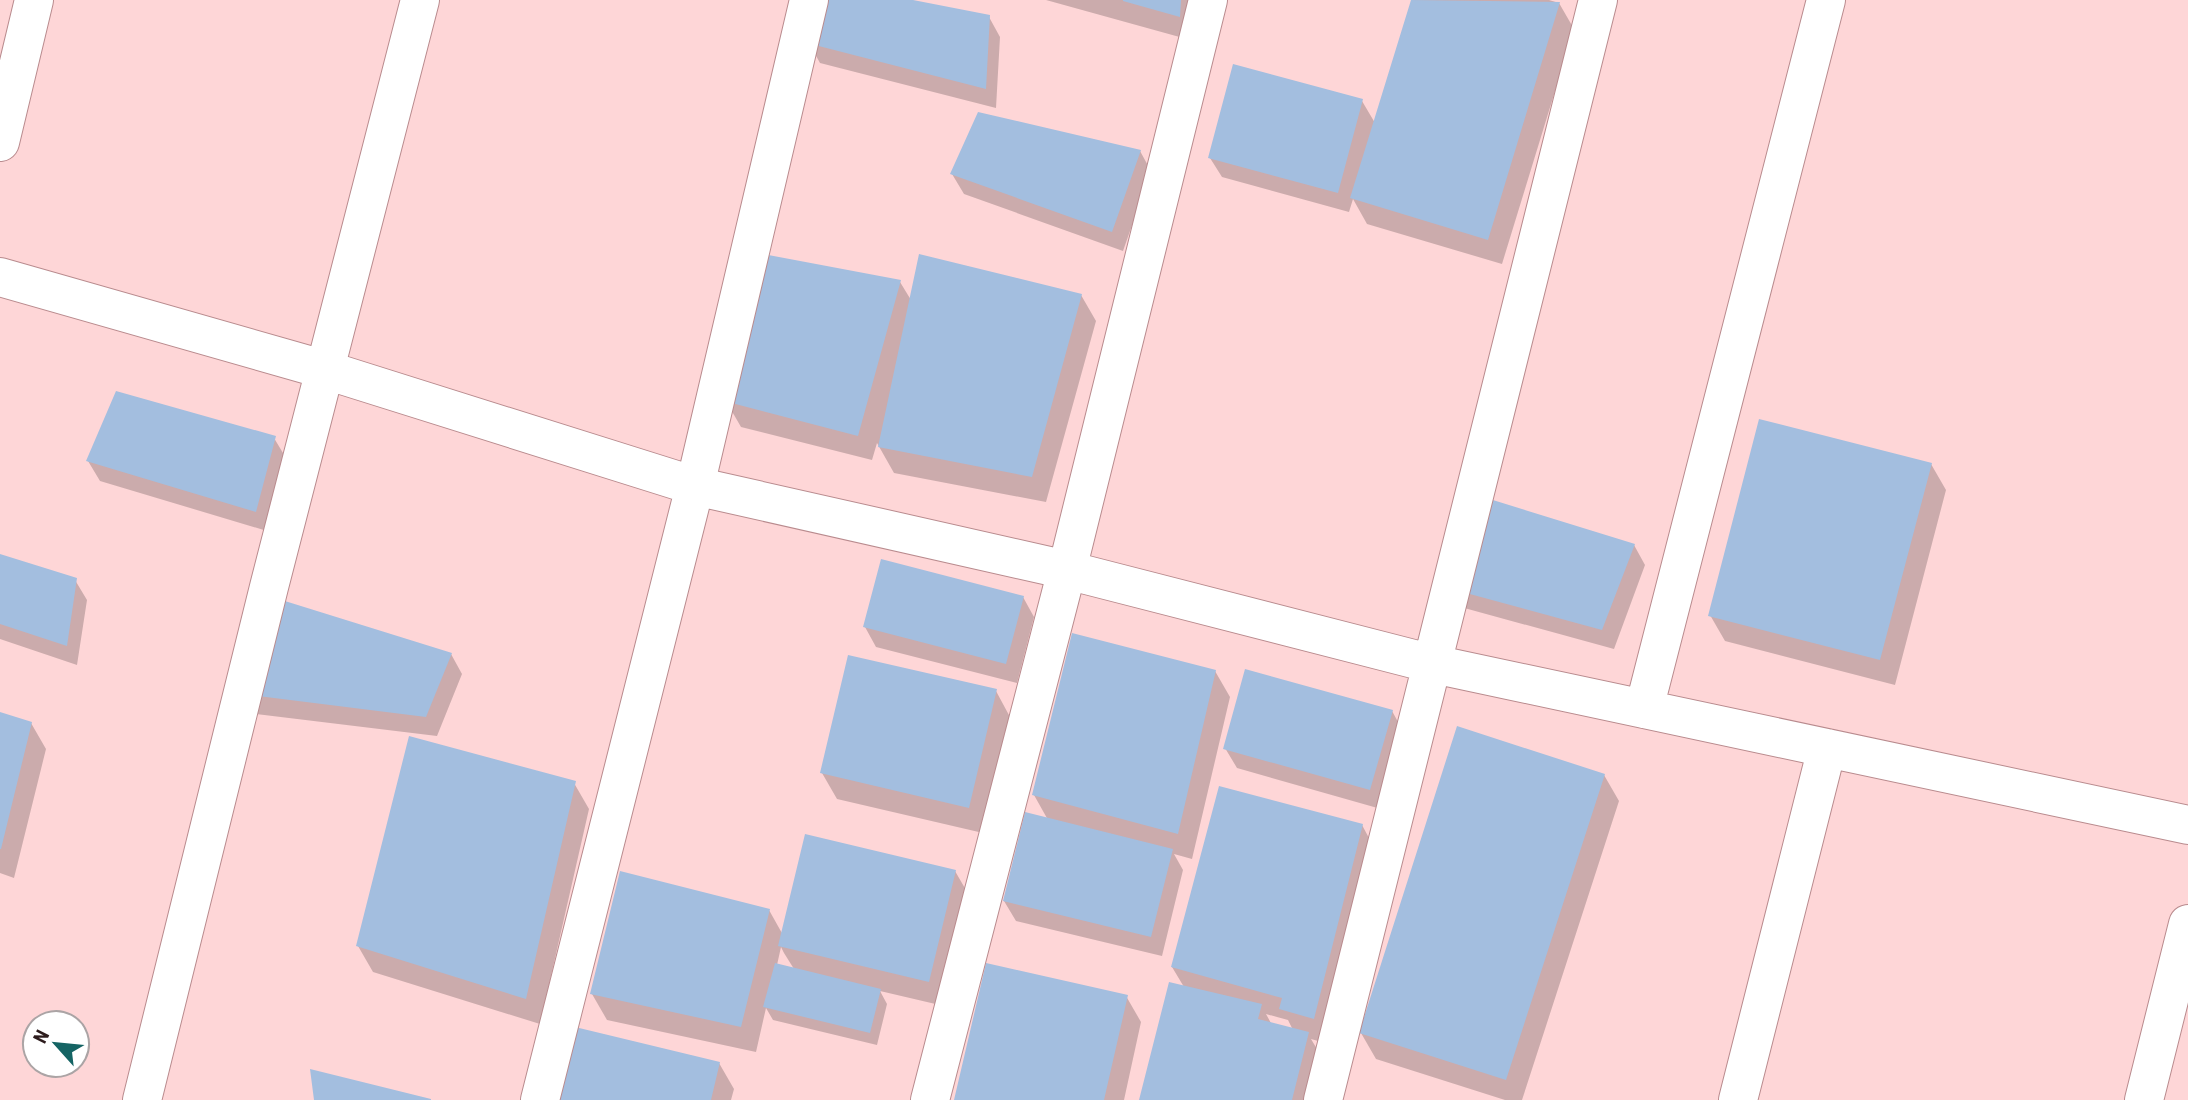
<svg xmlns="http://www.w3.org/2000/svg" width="2188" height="1100" viewBox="0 0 2188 1100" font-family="'Roboto Condensed',sans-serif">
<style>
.shadow{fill:#0003;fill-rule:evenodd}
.building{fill:#a3bedf}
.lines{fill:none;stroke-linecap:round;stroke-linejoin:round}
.minor-casing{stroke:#b98b8e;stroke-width:40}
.minor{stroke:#fff;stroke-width:38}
</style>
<rect width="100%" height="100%" fill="#fed6d7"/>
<path class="shadow" d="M904,0l85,17 11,20 -4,71 -176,-45 -11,-20z
M1046,0h150l-2,41z
M1413,0h136l10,3 15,26 -72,235 -135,-40 -14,-25 -4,13 -127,-35 -12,-19 152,-57 13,22z
M1140,151l11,20 -28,80 -159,-57 -12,-20z
M900,282l11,18 170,-5 15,26 -50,181 -152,-29 -17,-30 -5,17 -131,-33 -15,-26z
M274,438l12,20 -19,73 -167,-50 -12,-20z
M1931,464l15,26 -51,195 -170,-44 -15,-26z
M1634,545l11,20 -31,84 -157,-43 -11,-20z
M0,556l75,24 12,20 -10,65 -77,-26z
M1023,597l11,20 -17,66 -141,-36 -11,-20z
M451,654l11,20 -25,62 -181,-22 -12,-20z
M1215,671l15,26 -38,162 -18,-5 9,16 -21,86 -146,-35 -12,-20 44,-81 -14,-25z
M996,691l14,26 -27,116 -146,-34 -15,-26z
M1392,711l11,20 -22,78 -144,-41 -12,-20z
M0,714l31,9 15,26 -32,129 -14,-5z
M1604,775l15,26 -97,299h-17l-129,-41 -15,-26z
M574,783l15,26 -49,215 -167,-52 -15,-26z
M1362,825l14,26 -47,193 -18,-5 12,20 -10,41h-172l43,-113 -12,-20zM1266,1014l22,6 5,10 -21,-5z
M955,871l15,26 -26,109 -64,-15 7,13 -10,41 -104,-25 -7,-12 -10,44 -149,-32 -15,-26 177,-84 14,25zM781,947l3,6 10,16 -17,-4z
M1126,996l15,26 -17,78h-168z
M719,1063l15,26 -3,11h-172z"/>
<path class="building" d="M820,0h93l77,15 -4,74 -179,-46z
M1181,0l-1,17 -57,-16v-1z
M1411,0l149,2 -72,238 -138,-42z
M1233,64l130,35 -25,94 -130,-35z
M978,112l163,38 -29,82 -162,-58z
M763,254l138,26 -43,156 -134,-35z
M919,254l163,40 -50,183 -154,-30z
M116,391l160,45 -20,76 -170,-51z
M1759,419l173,44 -52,197 -172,-44z
M1467,492l168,52 -33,86 -158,-43z
M0,554l77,24 -10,68 -67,-22z
M881,559l143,37 -18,68 -143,-37z
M272,597l180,56 -26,64 -184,-23z
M1072,633l144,37 -38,164 -146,-39z
M848,655l149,34 -28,119 -149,-35z
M1245,669l148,41 -23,80 -147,-41z
M0,712l32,10 -31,127h-1z
M1457,726l148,48 -99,306 -147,-47z
M409,736l167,45 -50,218 -170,-53z
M1219,786l144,38 -49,195 -35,-10 3,-11 -111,-31z
M1025,812l148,37 -22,88 -148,-36z
M805,834l151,36 -27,112 -151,-36z
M620,871l150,38 -29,118 -151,-33z
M775,963l106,26 -11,44 -107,-26z
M986,963l142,32 -24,105h-150z
M1169,982l93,22 -4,15 51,13 -17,68h-153z
M575,1027l145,35 -9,38h-154z
M310,1069l121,30v1h-117z"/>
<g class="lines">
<defs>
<path id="minor" d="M0,142l34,-142
M0,277l326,93 369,116 372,84 366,94 755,161
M1644,709l182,-709
M142,1100l127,-513 151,-587
M540,1100l155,-614 114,-486
M930,1100l137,-530 141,-570
M1323,1100l275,-1100
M1738,1100l89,-352
M2144,1100l44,-176"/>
</defs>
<use href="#minor" class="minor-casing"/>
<use href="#minor" class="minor"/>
</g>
<g transform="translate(56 1044) rotate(297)"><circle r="33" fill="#ffffff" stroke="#aba4a5" stroke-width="2"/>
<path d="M0-5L12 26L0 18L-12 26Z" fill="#156464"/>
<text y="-10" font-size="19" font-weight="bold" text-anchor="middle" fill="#2d1c1d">N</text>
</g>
</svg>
